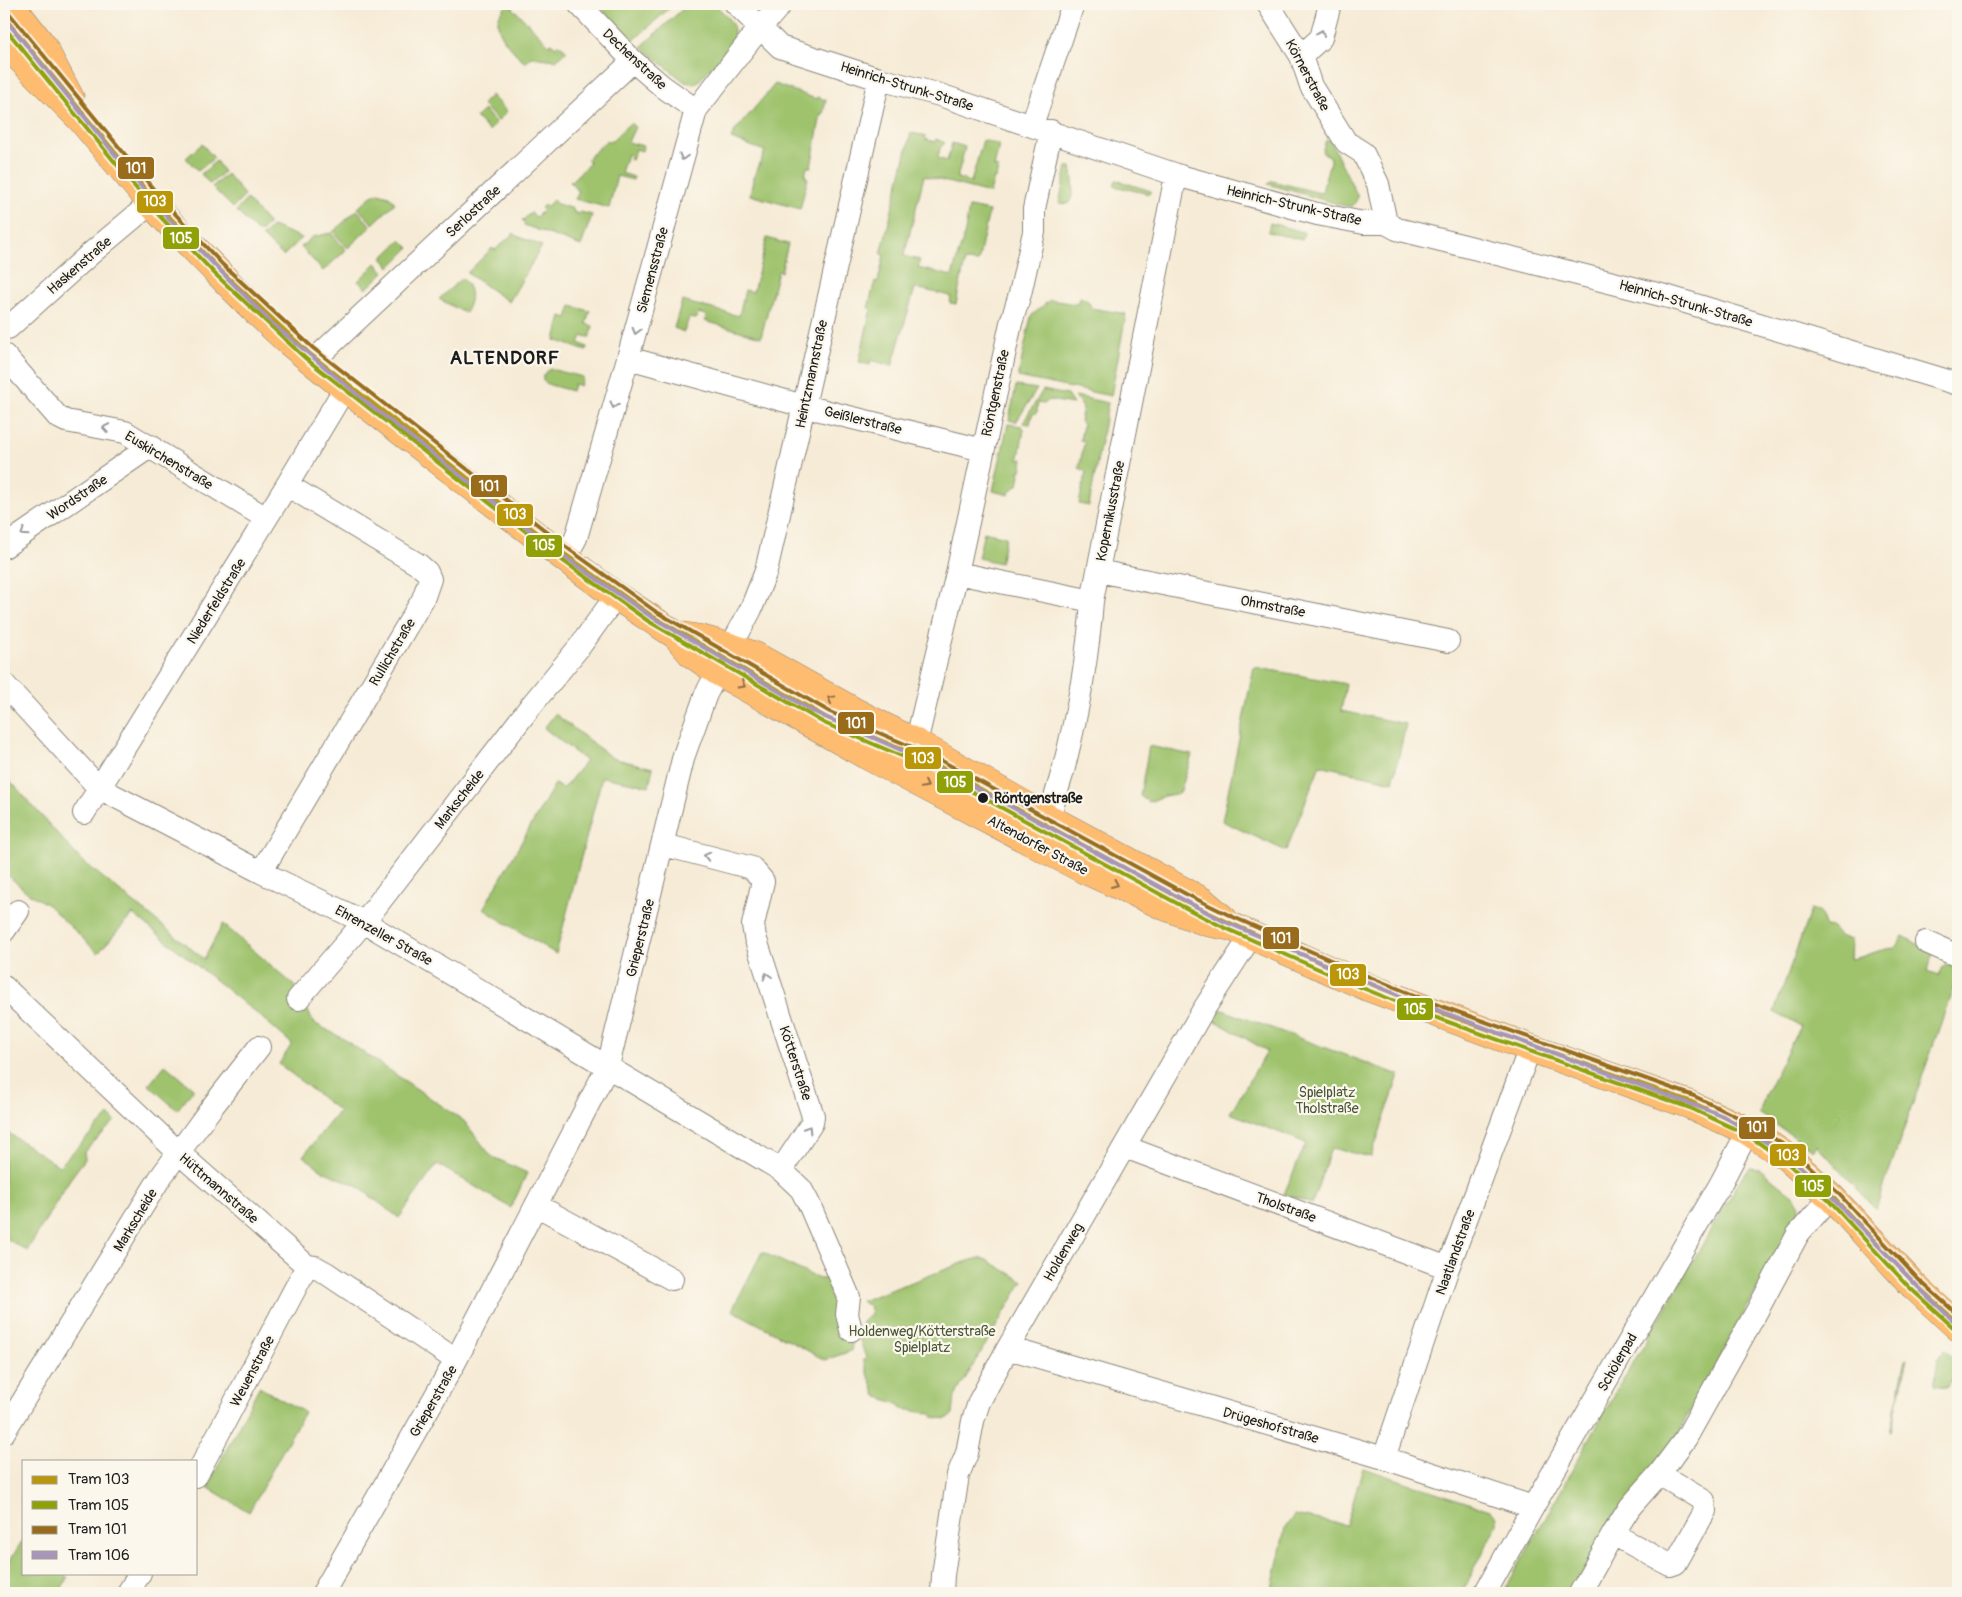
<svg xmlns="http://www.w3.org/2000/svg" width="1962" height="1597" viewBox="0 0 1962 1597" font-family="Pangolin,sans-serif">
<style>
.green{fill:#9fc36d;stroke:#5e7044}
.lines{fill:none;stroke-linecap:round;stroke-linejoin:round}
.minor-casing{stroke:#898479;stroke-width:24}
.major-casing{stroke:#898479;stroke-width:29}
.minor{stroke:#fff;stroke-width:22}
.major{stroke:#febc70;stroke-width:28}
.tram-1-casing{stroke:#fbf7ec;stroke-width:8}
.tram-2-casing{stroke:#fbf7ec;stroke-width:8}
.tram-3-casing{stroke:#fbf7ec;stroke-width:8}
.tram-4-casing{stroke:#fbf7ec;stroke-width:8}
.tram-1{stroke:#ba9708;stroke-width:4}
.tram-2{stroke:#90a107;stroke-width:4}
.tram-3{stroke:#996c1b;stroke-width:4}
.tram-4{stroke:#a795ba;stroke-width:4}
.oneway{stroke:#999}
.oneway2{stroke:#8d6c46}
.stop-dot{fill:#1c1c1c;stroke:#fbf7ec;stroke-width:2}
.labels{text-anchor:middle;stroke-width:4.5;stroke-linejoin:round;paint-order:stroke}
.street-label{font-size:14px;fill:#1c1c1c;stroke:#fbf7ec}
.stop-label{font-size:14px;font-weight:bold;fill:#1c1c1c;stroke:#fbf7ec;text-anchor:start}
.park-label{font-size:14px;fill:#4a5638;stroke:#fbf7ec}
.district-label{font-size:19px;font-weight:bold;letter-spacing:1px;fill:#1c1c1c;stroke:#fbf7ec}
.line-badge{stroke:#fbf7ec;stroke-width:2}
.badge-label{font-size:14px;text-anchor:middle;font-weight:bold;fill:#fff}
</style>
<rect width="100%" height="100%" fill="#fbf7ec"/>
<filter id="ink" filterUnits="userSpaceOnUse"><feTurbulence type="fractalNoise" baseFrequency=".02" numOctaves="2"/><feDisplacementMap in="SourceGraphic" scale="10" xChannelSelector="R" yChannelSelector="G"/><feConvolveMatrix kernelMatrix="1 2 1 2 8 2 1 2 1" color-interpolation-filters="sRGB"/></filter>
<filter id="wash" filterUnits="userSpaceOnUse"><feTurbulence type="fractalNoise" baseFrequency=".0096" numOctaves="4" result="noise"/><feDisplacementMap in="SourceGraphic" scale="20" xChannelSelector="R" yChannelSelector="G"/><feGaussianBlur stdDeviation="1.12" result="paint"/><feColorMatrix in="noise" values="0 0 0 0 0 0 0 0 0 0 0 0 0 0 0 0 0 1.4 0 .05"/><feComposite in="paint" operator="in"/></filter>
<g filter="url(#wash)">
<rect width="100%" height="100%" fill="#f6ebd6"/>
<path class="green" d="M509,4l40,41 2,-2 5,4 3,-3 8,7 -11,9 -25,-3 -6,6c-16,-17 -42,-39 -16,-59z
M597,4h35l13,3 5,-3h24l-41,37z
M688,4h27c6,7 17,16 19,25 3,14 -26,41 -35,52l-5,3 -9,-2 -44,-35z
M775,84l41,15 1,-2 9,3 -3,14h-2l-10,53h-4l-2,9 3,2 -8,31 -50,-14 3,-15 12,-29 -34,-12 4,-8z
M491,95l16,17 -9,9 -16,-17z
M484,110l12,13 -7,8 -13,-14z
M630,123l5,4 -7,15 15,4 -1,5 -6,-2 -4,11 -3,-1 1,-4 -3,-1 -6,19 13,4 -1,3 -16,-4 -8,32 -34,-9 4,-7 -9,-10 20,-19 -3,-4 20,-19 3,2z
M911,133l15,3 -1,3 10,3 1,-3 9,4 -5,5 -2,10 9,3 5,-18 13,4 -8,31 14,4 12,-42 16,5 -5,22 4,1 -2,10h-2l-4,15 -66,-17 -20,80 16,4 -2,8 34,8 13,-44 4,-25 20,4 -11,51 -13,-1 -9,43 -6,-1 1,-7 -36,-8 -23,78 -21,-6 -1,5 -11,-3 12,-53 -3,-1 7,-27 3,1 6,-27 -3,-1z
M1326,140h4l27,55v4l-4,7h-8l-77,-22 4,-3 48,12 2,-1 9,-35 -9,-5z
M202,144l12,14 -16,13 -12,-13z
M216,161l8,11 -14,12 -9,-10z
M1067,167h4c2,12 5,27 -3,37l-9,-1z
M227,174l18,22 -12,12 -21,-21z
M1116,180l35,11 -2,3 -35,-8z
M378,193l11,3 6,7 -22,21 -15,-16 12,-11z
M247,199l22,25 -10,9 -23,-22z
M553,200l4,4 17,5 -1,3 6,2 1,-2 12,3 -11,31 -57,-21 1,-2 -3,-2 9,-9 5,5 7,-7 -2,-2 3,-3 3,1z
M357,210l14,16 -23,22 -15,-16z
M1270,223l34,9 -2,8 -34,-8z
M272,226l30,12 -19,18 -21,-20z
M331,233l15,17 -23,21 -22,-24 11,-10z
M514,233l3,3 25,10 -33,56 -42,-29 25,-25 3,2z
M767,238l21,6 -7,28 -3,-1 -17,66 -56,-16 1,-6 -8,-2 -2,6 -7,-1 -5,14 -10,-4 8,-27 57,15 6,-26 8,2z
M401,240l8,8 -19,19 -8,-9z
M376,263l8,9 -18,17 -8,-8z
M462,278c11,11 11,21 3,35l-26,-14z
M1081,297l8,5 2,6 35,6 -15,82 -93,-19 13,-61 19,-16 26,4z
M571,306l19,5 -4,13 7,2 -3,11 -8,-1 -3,7 8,4 -1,4 -31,-11 6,-24 6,2z
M550,369l33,8 -3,9 -6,-2 -2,7 -22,-6 -7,-4v-6z
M1016,386l21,3 -21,33 -7,-2z
M1043,390l24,5 6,9 -24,-4 -5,4 -6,-1 -1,9 -5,3 -2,9 -7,-1z
M1075,396l33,7 -19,103 -10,-2 7,-33 -7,-3 5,-24 2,-2 -6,-2 3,-15 -3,-4 3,-13z
M1008,424l14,2 2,3 -5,28 -1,1v2l5,-1 -2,12h-3l2,3 -2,11 -8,6 -1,4 -16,-4z
M984,532l22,5 -6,26 -22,-5z
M1254,667l92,17 -5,27 65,13 -13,58 -73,-17 -34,86 -64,-30z
M555,714l57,44 41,10 -4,18 -47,-9 -46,177 -73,-45 72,-125 8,5 23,-28 -42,-33z
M1149,746l43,9 -12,38 -16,3 -15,6 -9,-6z
M4,774l77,86 123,99 19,-35 73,63 18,36 28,15 122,83 27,35 36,17 -16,35 -74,-44 -38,54 -43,-33 -31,-13 -22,-16 36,-45 -60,-47 13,-20 -26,-23 -133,-107 -35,39 -50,-48 -20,-12 -24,-21z
M1811,909l9,3 6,16 4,-2 9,10 12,4 -1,19c17,-2 27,-10 45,-11l8,-12 31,17 -7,19 11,4 4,-9 4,-3 12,4v6l-82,235 -59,-64 -4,5 -54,-37 7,-20 34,-67 -26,-14z
M1220,1009l179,66 -28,82 -40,-9 -19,56 -28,-10 22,-51 -76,-30 37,-62 -53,-31z
M165,1065l29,24 -17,21 -28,-25z
M109,1115l6,6 -31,31 1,7 -15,20 -43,72 -23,-14v-107l55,36z
M1750,1168l10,1 35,28 5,9 -2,9 -127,231 -100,147h-68l109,-194 130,-222z
M762,1252l57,27 20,-1 11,61 2,6 -1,6 -26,9 -93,-50z
M980,1258l7,2 36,21 -68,115 -2,19 -7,4 -13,-2 -2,-3 -27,-5 -6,-5 -22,-8 -13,-37 3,-1 -9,-26 5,-10 9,-9 -2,-7 -8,-5 107,-40z
M1945,1350l13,12v8l-12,17 -12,-2 4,-25 -2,-1z
M1908,1359l-17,72h-1l16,-71z
M259,1387l45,25 -55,100 -42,-25z
M1363,1468l127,42 7,7v8l-35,68h-191l14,-65 9,-13 52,10z
M24,1538v35h38l6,4 -9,16h-51l-4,-2v-21z"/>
</g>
<g filter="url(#ink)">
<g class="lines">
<defs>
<path id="minor" d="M579,4l54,57 29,25 34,24
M736,4l44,43 99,32 61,16 240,81 137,38 47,9h22l11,6 272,68 289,87
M1268,4l33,52 10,30 35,56 17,11 15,31 8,39
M1301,56l20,-18 9,-34
M1032,125l41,-121
M8,328l81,-73 62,-52
M4,355l54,62 8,4 59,11 141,86
M628,358l176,48 179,44
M312,362l321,-301
M4,547l147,-101
M565,558l11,-20 52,-180 68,-248 55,-71 30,-35
M1098,571l350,70
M957,573l135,28
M4,684l95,104 162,84 103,50 417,248 20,19 8,15 40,93 -2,17 4,16
M916,743l41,-170 54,-250 9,-29 14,-62v-23l17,-78
M84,813l203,-328 58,-97
M1046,833c4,-21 11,-42 17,-62 14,-55 25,-113 29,-170l84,-426
M664,845l88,23 11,13 -10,44 2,12 58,179 -1,7 -31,47
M261,872l162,-273 7,-20 -3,-7 -8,-7 -132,-80
M4,931l14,-20
M1926,942l32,14
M4,987l175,166 128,113 8,1 11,6 130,87
M298,999l66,-77 166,-215 50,-61 36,-50
M1125,1147l323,121
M536,1205l136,74
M1008,1348l376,110 149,49
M4,1432l156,-254 52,-71 47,-60
M1384,1458l64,-190 82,-220
M196,1476l111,-210
M1613,1534l57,31 6,-2 29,-52 -1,-10 -45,-27
M128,1593l12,-20
M323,1593l133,-233 152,-294 76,-311 22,-61 45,-85 15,-38 113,-492
M942,1593l1,-18 15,-100 9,-22 6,-32 6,-19 29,-54 194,-336 49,-76
M1485,1593l48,-86 188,-324 27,-52
M1580,1593l33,-59 17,-27 29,-33 27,-36 72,-129 40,-75 33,-37"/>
<path id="major" d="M10,4l32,41 28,53
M4,42l77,77 70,84 29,31 73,74 35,33 57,47 220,170 51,38 60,39 16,19 25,17 149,84 217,114 81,37 42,16 26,5 138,61 160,60 158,56 60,27 39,26 44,40 83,89 44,41
M676,635l25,4 29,8 25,9 100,56 61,31 112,64 174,94 22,19"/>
</defs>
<use href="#minor" class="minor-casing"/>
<use href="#major" class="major-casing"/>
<use href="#minor" class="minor"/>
<use href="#major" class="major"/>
<defs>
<path id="tram-1" d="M4,17l155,189 60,63 90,84 257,202 86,61 175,102 101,42 255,140 45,22 130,57 81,33 253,90 57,27 40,27 43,40 83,88 43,39"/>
<path id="tram-2" d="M4,27l150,183 61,64 90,84 257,202 86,61 176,102 101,43 255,139 45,23 130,57 82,33 253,90 56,26 39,27 43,39 82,88 44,40"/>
<path id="tram-3" d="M9,13l155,189 59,63 90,83 257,202 85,61 175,101 101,43 255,139 45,22 129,57 81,33 253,90 58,28 41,27 44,41 82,88 39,35"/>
<path id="tram-4" d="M9,24l151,186 113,114 97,81 195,152 85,59 164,96 114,50 295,159 182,77 318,118 56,34 30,24 114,118 35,33"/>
</defs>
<use href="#tram-1" class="tram-1-casing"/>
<use href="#tram-2" class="tram-2-casing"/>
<use href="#tram-3" class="tram-3-casing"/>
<use href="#tram-4" class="tram-4-casing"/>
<use href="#tram-1" class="tram-1"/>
<use href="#tram-2" class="tram-2"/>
<use href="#tram-3" class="tram-3"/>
<use href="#tram-4" class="tram-4"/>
</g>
<defs><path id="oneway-chevron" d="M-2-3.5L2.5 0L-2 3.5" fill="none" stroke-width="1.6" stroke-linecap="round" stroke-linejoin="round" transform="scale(1.25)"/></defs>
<g class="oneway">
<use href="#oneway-chevron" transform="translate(1321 33) rotate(-67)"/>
<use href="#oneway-chevron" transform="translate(683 157) rotate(105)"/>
<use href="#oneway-chevron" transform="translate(636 331) rotate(106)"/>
<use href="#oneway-chevron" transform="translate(614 405) rotate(106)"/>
<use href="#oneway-chevron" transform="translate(106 428) rotate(-170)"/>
<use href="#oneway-chevron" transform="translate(24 533) rotate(146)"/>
<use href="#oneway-chevron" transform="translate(707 856) rotate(-167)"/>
<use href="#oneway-chevron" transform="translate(767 976) rotate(-108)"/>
<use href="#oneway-chevron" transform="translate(808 1129) rotate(-58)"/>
</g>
<g class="oneway2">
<use href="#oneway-chevron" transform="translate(742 685) rotate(30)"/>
<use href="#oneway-chevron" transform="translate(831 699) rotate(-151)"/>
<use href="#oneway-chevron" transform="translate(925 785) rotate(28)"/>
<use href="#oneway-chevron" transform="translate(1115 884) rotate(25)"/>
</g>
</g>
<circle class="stop-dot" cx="983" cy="798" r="6"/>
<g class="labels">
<g class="street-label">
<text transform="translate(635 59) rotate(43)" y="5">Dechenstraße</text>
<text transform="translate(1308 75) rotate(62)" y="5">Körnerstraße</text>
<text transform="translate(907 86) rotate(17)" y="5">Heinrich-Strunk-Straße</text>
<text transform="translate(1294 205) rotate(13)" y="5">Heinrich-Strunk-Straße</text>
<text transform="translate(473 211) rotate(-43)" y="5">Serlostraße</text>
<text transform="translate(79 265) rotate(-41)" y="5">Haskenstraße</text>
<text transform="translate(652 270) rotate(-75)" y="5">Siemensstraße</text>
<text transform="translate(1686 303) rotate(16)" y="5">Heinrich-Strunk-Straße</text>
<text transform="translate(811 374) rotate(-78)" y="5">Heintzmannstraße</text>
<text transform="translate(995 393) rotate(-78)" y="5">Röntgenstraße</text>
<text transform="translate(863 420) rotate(14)" y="5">Geißlerstraße</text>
<text transform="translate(169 460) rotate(31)" y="5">Euskirchenstraße</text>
<text transform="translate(77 497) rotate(-34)" y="5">Wordstraße</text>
<text transform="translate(1110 511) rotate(-79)" y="5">Kopernikusstraße</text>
<text transform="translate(216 601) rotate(-58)" y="5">Niederfeldstraße</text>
<text transform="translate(1273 606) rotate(11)" y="5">Ohmstraße</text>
<text transform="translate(392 652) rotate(-59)" y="5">Rullichstraße</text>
<text transform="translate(459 799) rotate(-52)" y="5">Markscheide</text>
<text transform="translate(1038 845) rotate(28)" y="5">Altendorfer Straße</text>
<text transform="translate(384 935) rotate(29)" y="5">Ehrenzeller Straße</text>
<text transform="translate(640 938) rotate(-76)" y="5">Grieperstraße</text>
<text transform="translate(796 1063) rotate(72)" y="5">Kötterstraße</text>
<text transform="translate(219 1188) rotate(41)" y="5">Hüttmannstraße</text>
<text transform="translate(1286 1207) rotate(20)" y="5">Tholstraße</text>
<text transform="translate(135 1220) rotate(-59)" y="5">Markscheide</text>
<text transform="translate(1063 1252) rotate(-60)" y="5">Holdenweg</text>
<text transform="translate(1455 1252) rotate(-70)" y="5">Naatlandstraße</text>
<text transform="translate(1617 1362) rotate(-60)" y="5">Schölerpad</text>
<text transform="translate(252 1371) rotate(-62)" y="5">Weuenstraße</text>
<text transform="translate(433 1401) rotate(-60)" y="5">Grieperstraße</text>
<text transform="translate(1271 1425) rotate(16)" y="5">Drügeshofstraße</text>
</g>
<g class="stop-label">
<text x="994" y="803">Röntgenstraße</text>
</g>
<g class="park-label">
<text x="1327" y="1097">Spielplatz<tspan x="1327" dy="16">Tholstraße</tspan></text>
<text x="922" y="1336">Holdenweg/Kötterstraße<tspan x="922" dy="16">Spielplatz</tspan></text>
</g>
<g class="district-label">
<text x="505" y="364">ALTENDORF</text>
</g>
</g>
<g class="line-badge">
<rect x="117" y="156" width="38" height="24" rx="5" fill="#996c1b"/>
<rect x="136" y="190" width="38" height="24" rx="5" fill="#ba9708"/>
<rect x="162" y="226" width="38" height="24" rx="5" fill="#90a107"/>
<rect x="470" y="474" width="38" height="24" rx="5" fill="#996c1b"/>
<rect x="496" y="503" width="38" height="24" rx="5" fill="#ba9708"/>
<rect x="525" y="534" width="38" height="24" rx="5" fill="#90a107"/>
<rect x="837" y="711" width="38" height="24" rx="5" fill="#996c1b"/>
<rect x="904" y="746" width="38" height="24" rx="5" fill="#ba9708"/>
<rect x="936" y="770" width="38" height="24" rx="5" fill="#90a107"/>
<rect x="1262" y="926" width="38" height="24" rx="5" fill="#996c1b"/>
<rect x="1329" y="963" width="38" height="24" rx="5" fill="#ba9708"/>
<rect x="1396" y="997" width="38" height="24" rx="5" fill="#90a107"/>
<rect x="1738" y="1116" width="38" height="24" rx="5" fill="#996c1b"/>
<rect x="1769" y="1143" width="38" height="24" rx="5" fill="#ba9708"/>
<rect x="1794" y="1174" width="38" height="24" rx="5" fill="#90a107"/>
</g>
<g class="badge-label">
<text x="136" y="173">101</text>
<text x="155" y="206">103</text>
<text x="181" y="243">105</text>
<text x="489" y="491">101</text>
<text x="515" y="519">103</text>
<text x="544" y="550">105</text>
<text x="856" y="728">101</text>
<text x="923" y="763">103</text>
<text x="955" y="787">105</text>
<text x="1281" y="943">101</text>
<text x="1348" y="979">103</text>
<text x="1415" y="1014">105</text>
<text x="1757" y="1132">101</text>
<text x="1788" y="1160">103</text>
<text x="1813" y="1191">105</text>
</g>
<rect width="1962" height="1597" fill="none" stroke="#fbf7ec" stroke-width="20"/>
<rect x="22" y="1460" width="175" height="115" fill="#fbf7ec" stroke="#a29f99"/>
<rect x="32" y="1476" width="25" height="8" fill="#ba9708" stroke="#a29f99"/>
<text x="68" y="1484" font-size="15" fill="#1c1c1c">Tram 103</text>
<rect x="32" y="1501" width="25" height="8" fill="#90a107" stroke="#a29f99"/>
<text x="68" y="1510" font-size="15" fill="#1c1c1c">Tram 105</text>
<rect x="32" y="1526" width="25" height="8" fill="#996c1b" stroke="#a29f99"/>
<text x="68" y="1534" font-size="15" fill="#1c1c1c">Tram 101</text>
<rect x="32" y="1551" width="25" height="8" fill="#a795ba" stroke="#a29f99"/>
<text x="68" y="1560" font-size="15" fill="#1c1c1c">Tram 106</text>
</svg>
